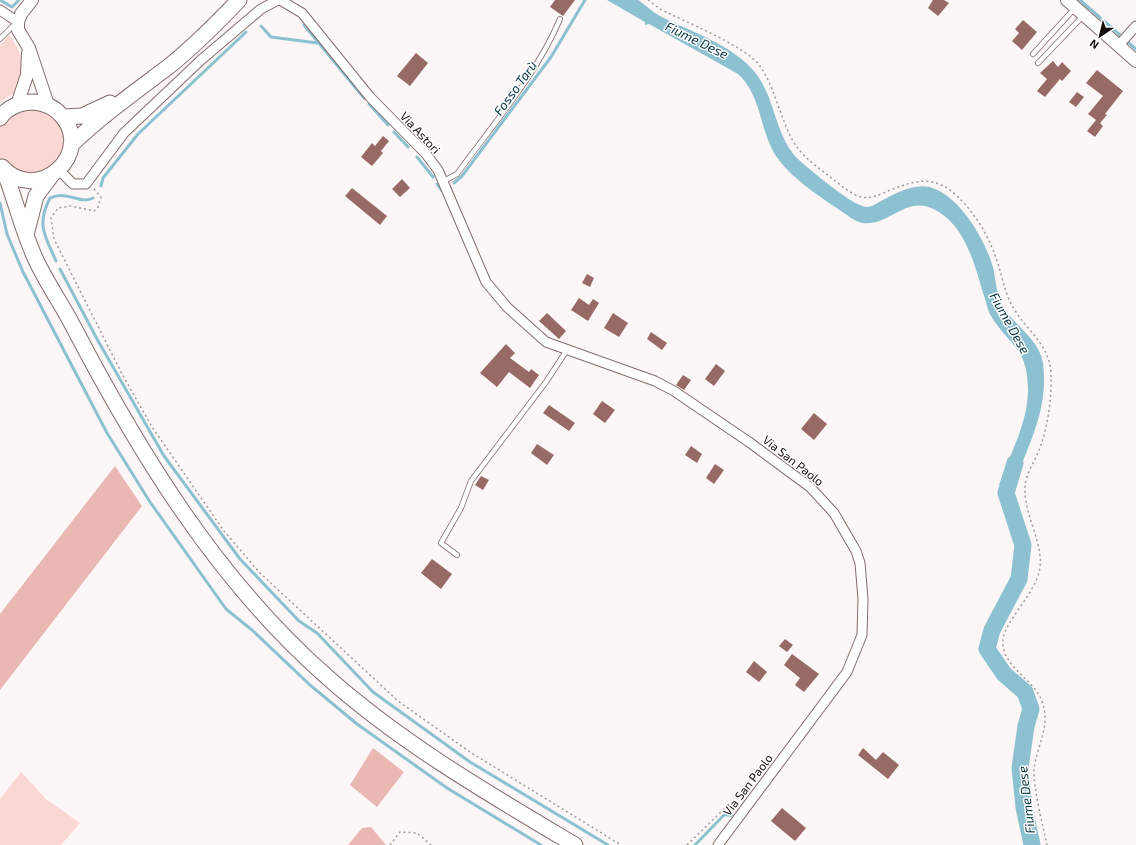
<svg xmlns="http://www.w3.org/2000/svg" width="1136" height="845" viewBox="0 0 1136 845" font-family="'Exo 2',sans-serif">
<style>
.green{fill:#fbd7d3}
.forest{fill:#eab8b3}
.water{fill:#8cc1d1}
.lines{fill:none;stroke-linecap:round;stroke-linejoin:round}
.stream{stroke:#8cc1d1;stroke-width:3}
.river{stroke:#8cc1d1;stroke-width:17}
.building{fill:#976a66}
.service-casing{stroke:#836d6b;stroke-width:6}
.minor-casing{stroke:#836d6b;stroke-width:11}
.tertiary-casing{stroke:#836d6b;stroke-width:14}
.primary-casing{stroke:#836d6b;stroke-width:17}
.path{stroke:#9f9998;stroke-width:1.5;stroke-dasharray:2 3;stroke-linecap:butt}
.service{stroke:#fff;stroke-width:4.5}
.minor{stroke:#fff;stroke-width:9}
.tertiary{stroke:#fff;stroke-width:12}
.primary{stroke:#fff;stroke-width:15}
.labels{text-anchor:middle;stroke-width:3;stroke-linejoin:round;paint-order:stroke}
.street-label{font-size:12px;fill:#150d0c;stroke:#fff}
.water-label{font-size:13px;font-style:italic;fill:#013440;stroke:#fff}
</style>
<rect width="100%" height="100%" fill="#fcf7f6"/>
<path class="green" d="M9,35c16,20 14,33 8,56l-17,11v-56z
M14,108l34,1 19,29 -6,23 -31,17 -30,-17v-40z
M21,772l25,27 34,24 -19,22h-61v-46z"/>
<path class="forest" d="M115,466l27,40 -142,184v-76z
M373,748l31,24 -27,35 -27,-22z
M371,827l15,18h-38l14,-17z"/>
<path class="water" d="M607,0c8,0 23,0 31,0 7,4 14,12 22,16 33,17 81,31 101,65 15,25 16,58 38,79 10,9 56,48 68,47 5,0 10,-4 14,-6 16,-8 36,-20 54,-12 27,11 50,51 58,78 3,13 3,26 9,37 11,22 37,34 41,59 6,46 -14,80 -29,121l-15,1c11,-31 29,-62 29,-96 -1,-43 -18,-42 -37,-73 -4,-7 -5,-16 -8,-23 -9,-31 -19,-71 -52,-85 -27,-11 -43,19 -69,15 -3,-1 -8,-3 -11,-5 -25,-18 -57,-36 -75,-62 -17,-27 -14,-60 -38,-82l-89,-50 -4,1v-3z"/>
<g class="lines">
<path class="stream" d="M0,0l12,7 7,-7
M1080,0l56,49
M304,25l60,73
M261,26l10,11 46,6
M369,104l19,21
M394,132l14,15
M417,157l16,20
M454,183l8,-7 89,-119 34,-57
M437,184l5,7 2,-1
M101,186l2,-8 35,-44 108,-102
M0,203l7,31 16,38 84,161 43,69 76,107 26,21 58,55 47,39 90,64 94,57
M56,261c-11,-25 -20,-36 -6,-63 19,-8 30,7 43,0
M60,269l37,70 67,117 76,103 59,62 18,12 56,59 97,70 138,83
M695,845l29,-30h8"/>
<path class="river" d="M1015,463l-9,30 17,52 -4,34 -27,51 -5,19 17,25 21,18 6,17 -5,17 -6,42 4,39 8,38"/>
</g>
<path class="building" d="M555,0h20l-12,16 -13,-9z
M933,0h11l5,3 -11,13 -10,-8z
M1023,20l14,12 -15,18 -10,-9 7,-8 -4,-4z
M416,53l12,10 -18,23 -13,-10z
M1053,61l5,6 4,-5 9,9 -9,10 -2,-2 -15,18 -8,-6 10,-12 -7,-6z
M1097,70l26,21 -18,23 2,1 -7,8 3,3 -8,11 -8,-6 9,-11 -8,-6 15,-18 -17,-13z
M1077,92l7,5 -8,10 -7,-5z
M383,136l6,5 -8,10 2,2 -11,13 -11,-9 11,-14 3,3z
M402,179l8,9 -10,9 -8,-8z
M352,188l35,28 -7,9 -35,-29z
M587,274l7,4 -4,9 -8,-4z
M579,298l10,7 4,-6 6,4 -11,18 -17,-11z
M547,313l19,18 -7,8 -20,-18z
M613,313l15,10 -9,14 -15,-9z
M651,332l16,11 -5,7 -15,-11z
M506,344l9,9 -5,5 19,14 2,-3 8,6 -9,13 -21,-16 -12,15 -17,-14z
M716,364l9,7 -11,15 -9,-7z
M683,375l8,5 -7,10 -8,-5z
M602,401l13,9 -10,13 -12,-9z
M549,405l26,18 -6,8 -26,-18z
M814,413l13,11 -13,16 -13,-11z
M537,444l17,11 -7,10 -16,-12z
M691,446l11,8 -5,9 -12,-8z
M715,464l9,6 -10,14 -8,-6z
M481,476l8,4 -6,10 -8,-5z
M432,559l20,15 -11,15 -20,-16z
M785,639l8,6 -6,7 -8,-6z
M792,654l27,20 -15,18 -9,-7 5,-7 -16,-13z
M754,661l13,11 -8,10 -13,-10z
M863,748l13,12 7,-8 16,13 -11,14 -30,-24z
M782,808l24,20 -11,13 -24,-20z"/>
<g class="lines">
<defs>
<path id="service" d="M0,39l16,-16
M1033,54l42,-46
M1038,63l45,-47
M444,181l13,-7c36,-50 79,-98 103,-155
M457,555l-16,-12 20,-35 10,-27 75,-99 21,-32"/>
<path id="minor" d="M280,0l22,13 68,84 56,57 12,16 48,112 21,25 39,35 109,39 19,10 75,51 61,45 24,26 22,38 4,12 3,36 -1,36 -15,37 -129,173
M0,10l18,12
M1119,45l17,-19
M59,170l14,14h13l38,-51 77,-73 60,-51 17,-9"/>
<path id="tertiary" d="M32,0l-11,14 -3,8v8l11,18 19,57
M1067,0l69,61
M17,105l10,-30 1,-22"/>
<path id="primary" d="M63,117l19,-1 28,-13
M0,118c7,-11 21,-16 34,-16 10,1 20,5 27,13 35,38 -24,91 -59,52
M71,145c30,-29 64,-53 97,-78 24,-19 50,-45 71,-67
M3,168c12,30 19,61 32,90 11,24 26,45 38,68 67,128 144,254 253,350 75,67 163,118 249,169
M26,235l10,-39 15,-20"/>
</defs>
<use href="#service" class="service-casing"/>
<use href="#minor" class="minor-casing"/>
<use href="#tertiary" class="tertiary-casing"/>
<use href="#primary" class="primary-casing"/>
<path class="path" d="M648,0l12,9c23,12 86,37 100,57 16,23 21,57 36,80 8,11 22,22 33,30 9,7 21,18 32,21 10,2 18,-2 27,-6 27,-11 47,-17 70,6 20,19 33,44 41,70 4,14 7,29 15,42 14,23 36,36 37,65 1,23 -3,50 -10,71 -5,16 -17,29 -16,46 0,24 18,53 15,76 -3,26 -36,54 -37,73 -2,26 29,38 38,59 11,25 -4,46 -7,70 -1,18 9,57 13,76
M94,189l7,8 -3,10 -4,4 -23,-5 -13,2 -7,10 3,21 68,135 30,53 72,104 35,41 139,129 72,51 151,93
M390,845l10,-13 17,1 14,12
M687,845l38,-37h9"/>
<use href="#service" class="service"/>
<use href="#minor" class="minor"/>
<use href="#tertiary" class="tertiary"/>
<use href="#primary" class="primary"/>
</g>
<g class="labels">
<g class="street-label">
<text transform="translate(420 133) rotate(47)" y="4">Via Astori</text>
<text transform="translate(793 461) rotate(38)" y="4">Via San Paolo</text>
<text transform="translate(748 785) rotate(-53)" y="4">Via San Paolo</text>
</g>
<g class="water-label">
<text transform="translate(697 40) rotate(26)" y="5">Fiume Dese</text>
<text transform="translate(515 88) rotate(-54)" y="5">Fosso Tarù</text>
<text transform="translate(1010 323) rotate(61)" y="5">Fiume Dese</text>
<text transform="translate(1026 800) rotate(-97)" y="5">Fiume Dese</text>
</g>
</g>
<g transform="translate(1100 36) rotate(215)" stroke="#ffffff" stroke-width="3" paint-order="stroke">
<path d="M0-3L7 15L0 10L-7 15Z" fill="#150d0c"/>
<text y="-6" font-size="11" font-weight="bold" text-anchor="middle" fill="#150d0c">N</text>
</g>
</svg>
